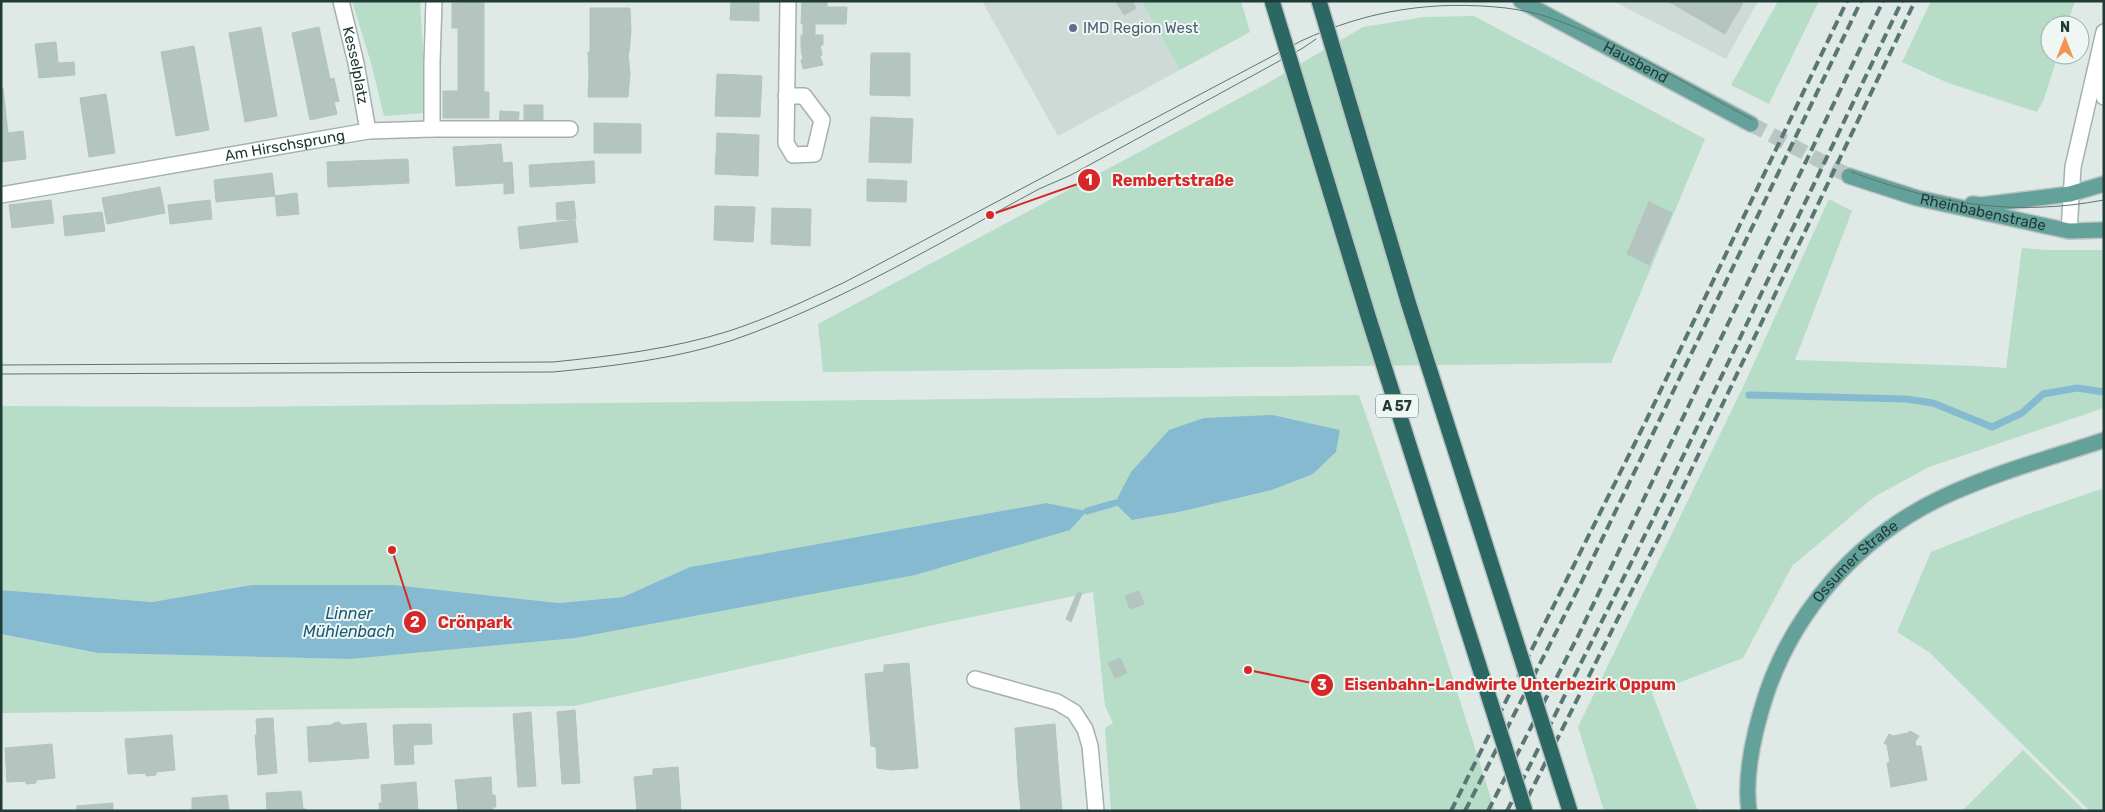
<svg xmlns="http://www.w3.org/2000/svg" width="2105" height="812" viewBox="0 0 2105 812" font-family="Rubik,sans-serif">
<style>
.built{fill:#cddad6}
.green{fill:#b7dcc7;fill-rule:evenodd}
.water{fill:#85bad1}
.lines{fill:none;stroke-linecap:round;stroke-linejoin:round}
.stream{stroke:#85bad1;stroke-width:7}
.building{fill:#b4c5c0;stroke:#b1c4bf}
.major-tunnel{stroke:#b9c7c4;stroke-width:15;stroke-dasharray:15 8;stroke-linecap:butt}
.minor-casing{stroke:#a2b2af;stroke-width:18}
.major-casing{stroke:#bcc4c3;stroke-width:18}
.minor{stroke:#fff;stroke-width:15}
.major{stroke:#63a19a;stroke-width:15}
.tram{stroke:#5a7673;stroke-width:1}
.rail{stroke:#5a7673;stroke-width:4;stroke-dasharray:10 5;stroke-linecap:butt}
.highway-bridge-casing{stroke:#bcc4c3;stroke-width:18;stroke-linecap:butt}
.highway-bridge{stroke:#2b6763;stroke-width:15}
.service-dot{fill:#5c6f8a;stroke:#eff7f4;stroke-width:2}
.labels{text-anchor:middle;stroke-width:4;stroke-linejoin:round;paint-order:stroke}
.shield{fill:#eff7f4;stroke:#5e7370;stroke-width:1}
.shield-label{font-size:14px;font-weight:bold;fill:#203a37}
.service-label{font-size:15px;fill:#4e5e75;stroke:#eff7f4;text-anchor:start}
.street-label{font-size:15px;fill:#203a37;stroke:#eff7f4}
.water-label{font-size:16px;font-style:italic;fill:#1a5976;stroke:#eff7f4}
.leader{fill:none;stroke:#d62828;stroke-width:2}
.callout-dot{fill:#d62828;stroke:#eff7f4;stroke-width:2}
.mark-label{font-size:15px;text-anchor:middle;font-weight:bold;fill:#fff}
.callout-label{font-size:16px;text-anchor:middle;font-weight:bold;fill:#d62828;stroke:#eff7f4;stroke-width:4;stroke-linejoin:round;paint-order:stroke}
</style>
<rect width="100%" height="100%" fill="#dfeae7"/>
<path class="built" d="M982,1h159l39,69 -122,66z
M1613,1h145l-32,58z"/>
<path class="green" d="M352,1h68l4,67v45l-40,3 -13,-53z
M1141,1h100l9,31 -70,38z
M1778,1h41l-50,103 -38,-19z
M1931,1h144l-8,24h-17v30h8l-14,44 -7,13 -89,-29 -46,-21z
M1474,16l231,123 -94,224 -788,9 -5,-48 448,-240 97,-57 61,-10z
M1829,199l23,12 -57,149 181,6 30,2 16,-120 25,2h57v158l-175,59 -55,30 -82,69 -49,92 -91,35 46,118h-94l-26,-84 164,-338z
M1359,395l48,139 88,277h-384l-6,-83 8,-5 -8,-17 -12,-114 -155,32 -364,82 -573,7v-79l97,19 251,6 737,-148 -40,-8 -356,64 -67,30 -64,6 -165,-18h-143l-99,17 -151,-12v-184l220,1zM1273,415l67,15 -4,22 -23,22 -41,16 -93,22 -47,8z
M2104,488v323h-14l-161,-159 -32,-20 34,-80 89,-35z
M2023,750l62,61h-123z"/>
<path class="water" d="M1273,415l67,15 -4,22 -23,22 -41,16 -93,22 -47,8 -17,-17 16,-31 38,-42 35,-12z
M1046,503l41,8 -17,19 -155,45 -340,63 -226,21 -251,-6 -97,-19v-44l151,12 99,-17h143l165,18 64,-6 67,-30z"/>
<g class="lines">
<path class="stream" d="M1749,395l157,4 27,4 59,24 30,-14 21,-19 34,-6 27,4
M1087,511l28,-8"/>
</g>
<path class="building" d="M458,1h26v91h5v26h-46v-27h15v-63h-6v-25h6z
M731,1h28v20l-29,-1z
M802,1h25v6h20l-1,17h-31v11h-12v-11h-2z
M1116,1h16l4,7 -12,7z
M1668,1h72l3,2 -18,31z
M590,8h40l1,23h-41z
M261,27l16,89 -32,6 -16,-89z
M319,27l11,52 4,-1 5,23 -5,1 3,12 -27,6 -18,-87z
M590,31h41l-2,22 -39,-1z
M801,35h22v10l-22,4z
M56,42l2,21 16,-1 1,13 -36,3 -4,-34z
M820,45l2,10 -19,4 -2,-9z
M194,46l15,84 -33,6 -15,-84z
M588,52l40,1 2,21h-41z
M871,53h39v43l-40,-1z
M820,56l3,9 -20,4 -2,-9z
M589,74h41l-2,23h-40z
M717,74l45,2 -2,41 -45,-1z
M3,88l5,45 15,-2 3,28 -25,3v-73z
M106,94l9,59 -26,4 -9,-59z
M524,105h19v19h-19z
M500,111l19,1 -1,15 -19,-2z
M871,117l42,2 -2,44 -42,-1z
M594,123l47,1v29h-47z
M717,133l42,2 -1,41 -43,-2z
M501,144l2,19 9,-1 2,31 -10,1v-11l-48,3 -3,-39z
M408,159l1,24 -81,4 -1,-25z
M594,161l1,22 -65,4 -1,-22z
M272,173l3,23 -59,6 -2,-22z
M867,179l40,2 -1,21 -39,-1z
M160,187l5,26 -58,11 -5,-26z
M297,193l2,21 -22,2 -2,-20z
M51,200l3,23 -42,5 -3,-23z
M210,200l2,19 -42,5 -2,-19z
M574,201l2,18 -19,1 -1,-17z
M1649,202l23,11 -23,52 -22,-11z
M715,206l40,1 -2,35 -39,-2z
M772,208l39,1 -1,37 -39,-2z
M102,212l3,19 -40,5 -2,-20z
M575,220l3,22 -58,7 -2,-22z
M1139,591l5,13 -14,5 -5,-13z
M1077,593h5l-11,29 -5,-3z
M1120,658l7,15 -12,5 -7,-15z
M909,663l9,105 -26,2 -15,-2 -1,-21 -5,-1 -6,-72 19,-2v-7z
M575,710l5,73 -18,1 -5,-72z
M531,712l5,74 -18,1 -5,-73z
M273,718l1,16 -17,1 -1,-16z
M339,722l3,3 24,-2 3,35 -60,4 -2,-35 24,-2 3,-2z
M412,724h19l1,20 -19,1z
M412,724l2,40 -19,1 -2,-40z
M1055,724l4,53 -41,3 -3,-52z
M1910,731l9,5 -4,6 1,4h5l6,34 -36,7 -4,-24 3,-1 -3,-17 -3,-2 5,-9 4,2 15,-3z
M274,734l3,39 -19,2 -3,-40z
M172,735l3,35 -19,2v3l-10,1v-3l-18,1 -3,-35z
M52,744l3,34 -19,2v3l-10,1v-3l-19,1 -2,-34z
M678,767l3,44h-44l-3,-34 19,-2v-6z
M491,777l1,18h3l1,12h-3v4h-35l-3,-31z
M1059,777l3,34h-41l-3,-31z
M416,782l2,29h-38l-1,-8h3l-1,-18z
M301,791l2,18h3v2h-39l-1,-18z
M227,795l2,16h-37v-13z
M113,803v8h-36v-5z"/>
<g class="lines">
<path class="major-tunnel" d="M1751,124l98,52"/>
<defs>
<g id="minor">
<path id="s1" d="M341,1l15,62 12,68"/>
<path d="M2096,69l8,28"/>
<path d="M786,96h18l18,24 -8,34 -21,1 -7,-12 2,-142"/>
<path d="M432,129v-66l2,-62"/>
<path id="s2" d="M1,195l367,-64 64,-2h138"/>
<path d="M2069,231l4,-64 31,-135"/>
<path d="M975,679l82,23 17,10 11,17 5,17 6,65"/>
</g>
<g id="major">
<path id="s3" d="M1521,1l230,123"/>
<path id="s4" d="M1849,176l68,22 152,33 35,-1"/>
<path d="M1972,204l9,1 89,-11 34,-10"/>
<path id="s5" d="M1749,811c-5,-36 6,-82 17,-116 29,-86 94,-159 177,-198 51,-24 107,-39 161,-57"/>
</g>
</defs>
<use href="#minor" class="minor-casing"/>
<use href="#major" class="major-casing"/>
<use href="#minor" class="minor"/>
<use href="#major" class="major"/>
<path class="tram" d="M1852,172c84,32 162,45 252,28
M1,365l552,-3c59,-6 119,-13 176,-31 40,-13 78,-31 116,-49l456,-241c67,-31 132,-41 205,-33 15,2 31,5 45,10 71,25 136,67 202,102
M1,374l552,-2c61,-6 122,-13 180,-32 107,-37 206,-97 306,-151l32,-14 232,-127 13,-9"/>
<path class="rail" d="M1451,811l194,-388 202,-422
M1465,811l116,-228 280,-582
M1488,811l91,-177 304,-633
M1507,811l144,-288 251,-522
M1521,811l142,-282 252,-528"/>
<defs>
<path id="highway-bridge" d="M1272,1l97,318 156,492
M1319,1l90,304 161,506"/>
</defs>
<use href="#highway-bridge" class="highway-bridge-casing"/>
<use href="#highway-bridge" class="highway-bridge"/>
</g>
<circle class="service-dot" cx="1073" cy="28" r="5"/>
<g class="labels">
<rect class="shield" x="1376" y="394.5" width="42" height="23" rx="4"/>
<g class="shield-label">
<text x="1397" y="411">A 57</text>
</g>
<g class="service-label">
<text x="1083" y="33">IMD Region West</text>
</g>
<g class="street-label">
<text dy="5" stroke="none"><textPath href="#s3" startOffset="130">Hausbend</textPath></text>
<text dy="5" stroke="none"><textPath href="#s1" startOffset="66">Kesselplatz</textPath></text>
<text dy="5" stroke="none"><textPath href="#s2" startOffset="288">Am Hirschsprung</textPath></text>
<text dy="5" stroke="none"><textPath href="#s4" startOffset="139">Rheinbabenstraße</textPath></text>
<text dy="5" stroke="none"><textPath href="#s5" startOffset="281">Ossumer Straße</textPath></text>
</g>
<g class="water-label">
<text x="349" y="619">Linner<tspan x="349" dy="18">Mühlenbach</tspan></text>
</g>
</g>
<path class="leader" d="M990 215L1089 180M392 550L415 622M1248 670L1322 685"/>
<g class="callout-dot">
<circle cx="990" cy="215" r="5"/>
<circle cx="392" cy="550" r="5"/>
<circle cx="1248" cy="670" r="5"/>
<circle cx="1089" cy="180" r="12"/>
<circle cx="415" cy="622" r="12"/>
<circle cx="1322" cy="685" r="12"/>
</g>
<g class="mark-label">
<text x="1089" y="185">1</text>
<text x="415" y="627">2</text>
<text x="1322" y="690">3</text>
</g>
<g class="callout-label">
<text x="1173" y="186">Rembertstraße</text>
<text x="475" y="628">Crönpark</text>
<text x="1510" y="690">Eisenbahn-Landwirte Unterbezirk Oppum</text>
</g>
<rect width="2105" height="812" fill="none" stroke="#203a37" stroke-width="5"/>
<g transform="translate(2065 40)"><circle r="24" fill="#eff7f4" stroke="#9caba8"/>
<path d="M0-4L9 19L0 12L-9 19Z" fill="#f39354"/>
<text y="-8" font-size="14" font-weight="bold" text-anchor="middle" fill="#203a37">N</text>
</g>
</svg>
